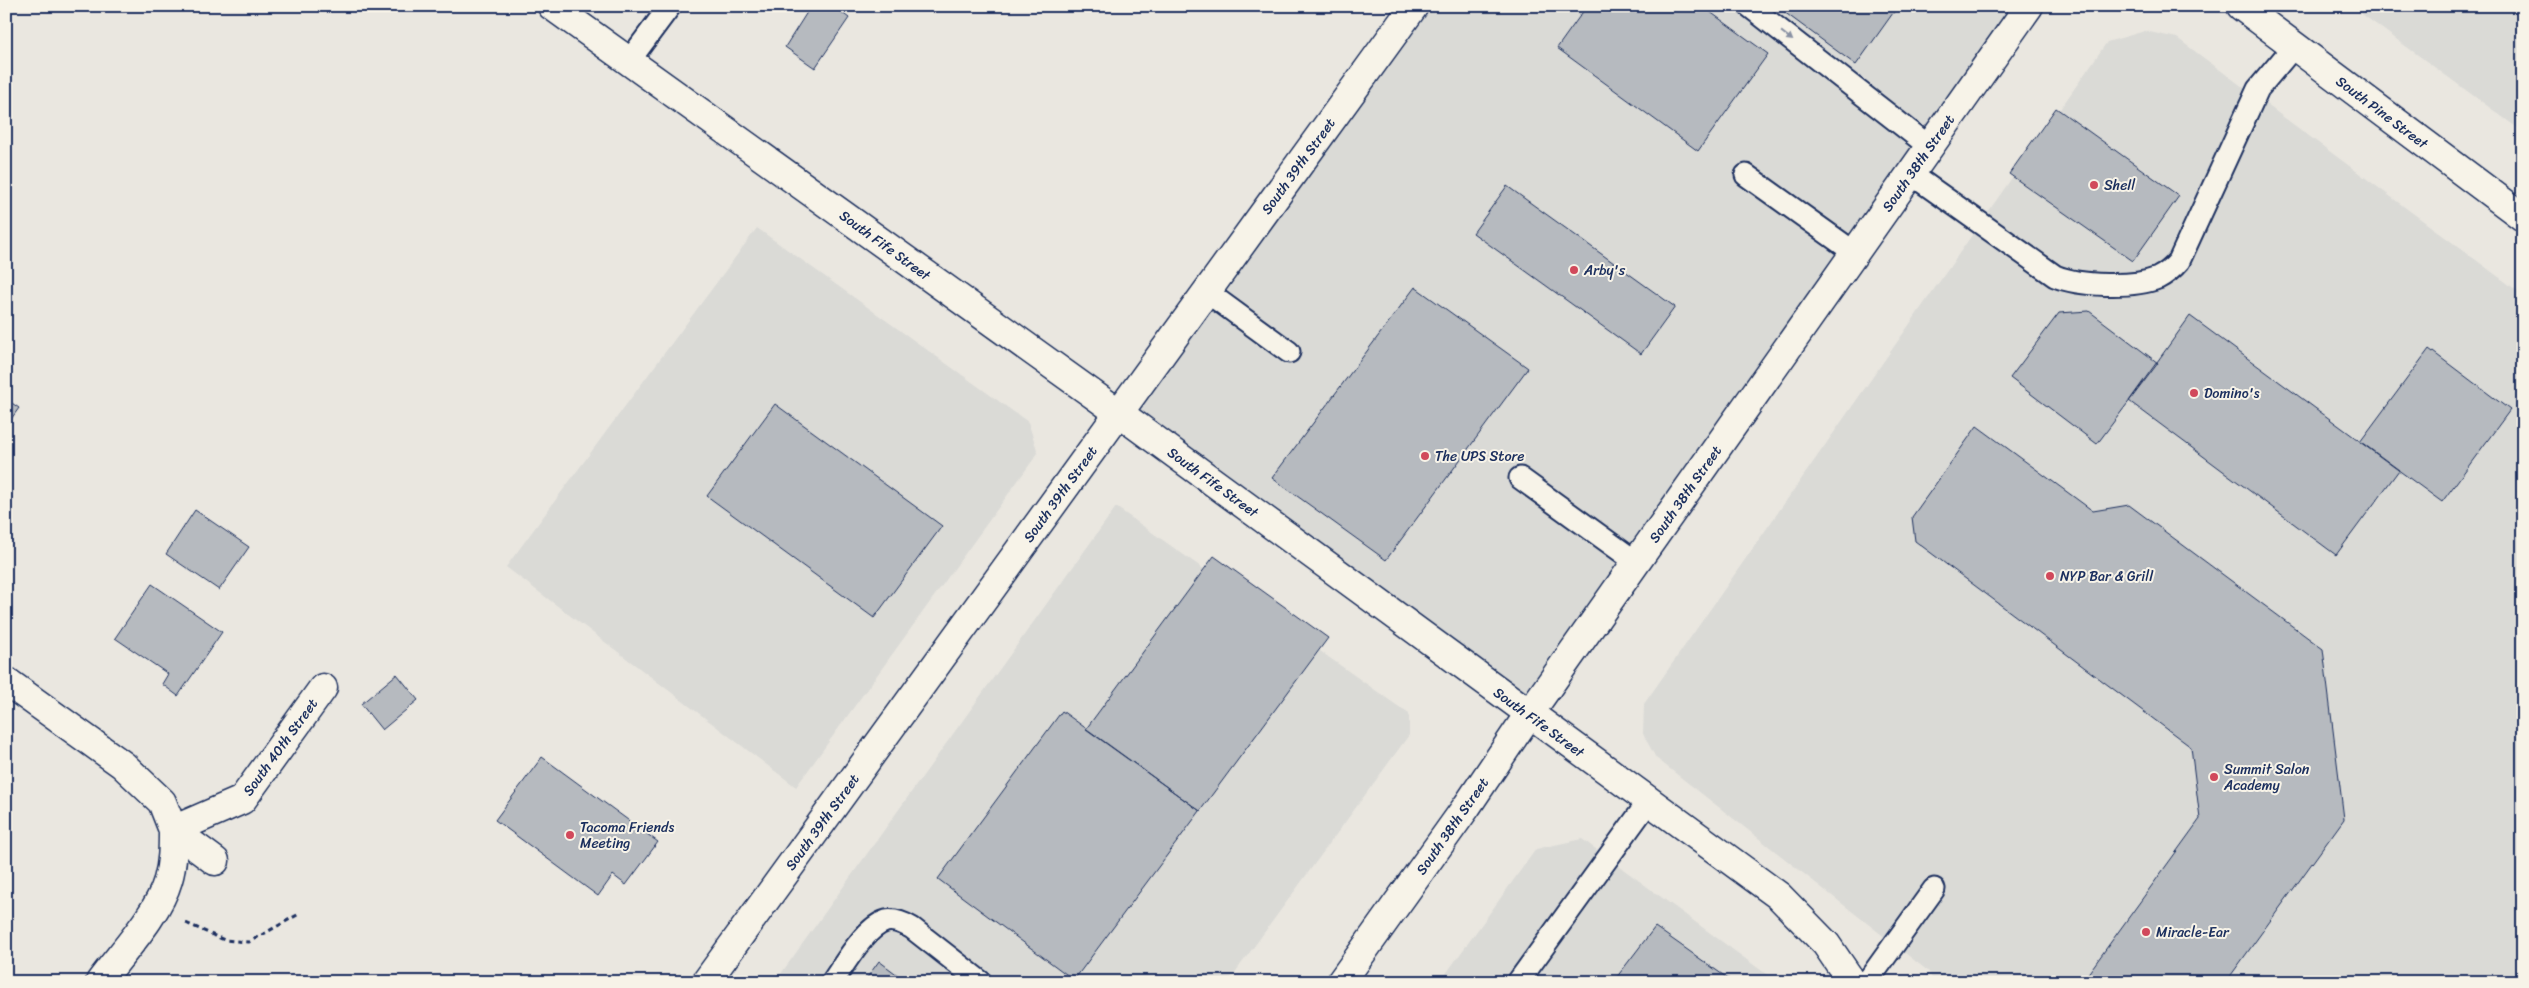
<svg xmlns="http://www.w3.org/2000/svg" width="2529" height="988" viewBox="0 0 2529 988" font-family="Sriracha,sans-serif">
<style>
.built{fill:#dadad6}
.building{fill:#b6babf;stroke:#1b2f5e}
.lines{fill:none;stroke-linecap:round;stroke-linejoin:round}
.lane-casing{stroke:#1b2f5e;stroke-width:25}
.street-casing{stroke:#1b2f5e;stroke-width:31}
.secondary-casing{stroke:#1b2f5e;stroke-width:31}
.primary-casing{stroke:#1b2f5e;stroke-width:31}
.path{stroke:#1b2f5e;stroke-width:3;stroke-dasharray:5 4;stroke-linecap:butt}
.lane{stroke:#f7f3e8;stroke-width:21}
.street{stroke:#f7f3e8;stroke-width:28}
.secondary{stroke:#f7f3e8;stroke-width:28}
.primary{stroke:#f7f3e8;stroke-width:28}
.oneway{fill:#8991a3}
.poi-dot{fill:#d1495b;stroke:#f7f3e8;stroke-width:2}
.labels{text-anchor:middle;stroke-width:4;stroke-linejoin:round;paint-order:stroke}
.street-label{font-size:14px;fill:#1b2f5e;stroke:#f7f3e8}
.poi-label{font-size:14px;fill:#1b2f5e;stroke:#f7f3e8;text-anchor:start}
</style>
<rect width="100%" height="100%" fill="#eae7e0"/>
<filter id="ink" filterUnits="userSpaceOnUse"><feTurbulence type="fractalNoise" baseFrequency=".02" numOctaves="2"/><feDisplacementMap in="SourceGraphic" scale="10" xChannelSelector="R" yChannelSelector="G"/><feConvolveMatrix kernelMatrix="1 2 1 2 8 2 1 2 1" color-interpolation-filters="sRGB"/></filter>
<g filter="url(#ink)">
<path class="built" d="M1414,6h615l-500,708 -410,-301z
M2351,6h172v126z
M2145,31l32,7 346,257v687h-589l-6,-11 -272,-213 -13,-24 1,-30 463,-662z
M757,228l271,194 10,31 -242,334 -290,-220z
M1116,507l293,207v21l-181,247h-453z
M1582,839l195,143h-337l96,-133z"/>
<path class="building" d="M811,6h22l16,12 -34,50 -30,-21z
M1587,6h115l66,48 -70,97 -141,-103z
M1776,6h122l-42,59z
M2056,108l123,88 -46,65 -124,-87z
M1507,186l168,121 -34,47 -168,-121z
M1415,287l113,81 -142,192 -114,-82z
M2089,311l69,52 -61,81 -87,-66 49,-65z
M2190,316l209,154 -63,85 -207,-154z
M2429,349l81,61 -68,92 -82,-60z
M6,399l13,9 -13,18z
M775,404l167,122 -68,92 -167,-122z
M1977,426l116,85 36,-6 194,144 21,170 -118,163h-144l118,-163 -9,-72 -276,-206 -3,-24z
M195,510l54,37 -30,43 -53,-36z
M1214,556l114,82 -128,173 -114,-82z
M152,584l70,48 -44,64 -16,-12 6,-10 -53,-36z
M397,674l21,26 -36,30 -21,-26z
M1062,711l138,100 -126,169 -136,-101z
M542,757l116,85 -32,43 -13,-10 -15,21 -103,-76z
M1655,927l78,55h-120z
M879,961l28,21h-43z"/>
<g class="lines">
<defs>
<path id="lane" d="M1749,6l181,141
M629,61l41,-55
M1911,174l144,102c24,10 78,12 103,2 8,-4 15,-10 21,-17l79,-172 37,-44
M1746,175l109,78
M1207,292l82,60
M1520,478l116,84
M832,982c12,-17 33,-55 54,-61 9,-2 19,3 26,7l69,54
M1518,982l131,-181
M1867,982l67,-93"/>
<path id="street" d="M552,6l567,407 660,483 47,48 26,38
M6,681l117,84 39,37 11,28 42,31
M100,982c22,-30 58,-67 68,-102 5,-17 5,-33 5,-50l69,-30 81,-112
M706,982l708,-976"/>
<path id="secondary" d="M2241,6l282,211"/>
<path id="primary" d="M1341,982l126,-176 62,-92 500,-708"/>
</defs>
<use href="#lane" class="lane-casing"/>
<use href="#street" class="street-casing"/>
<use href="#secondary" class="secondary-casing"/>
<use href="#primary" class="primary-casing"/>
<path class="path" d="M186,923l38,17 25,2 50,-28"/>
<use href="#lane" class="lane"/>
<use href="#street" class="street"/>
<use href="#secondary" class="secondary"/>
<use href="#primary" class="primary"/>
</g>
<defs><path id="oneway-solid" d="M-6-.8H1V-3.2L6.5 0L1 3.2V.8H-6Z" transform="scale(1.25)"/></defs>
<use class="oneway" href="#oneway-solid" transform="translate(1787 36) rotate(38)"/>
</g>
<g class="poi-dot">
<circle cx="2094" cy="185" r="5"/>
<circle cx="1574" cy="270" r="5"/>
<circle cx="2194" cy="393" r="5"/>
<circle cx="1425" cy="456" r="5"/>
<circle cx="2050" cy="576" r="5"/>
<circle cx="2214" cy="777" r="5"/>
<circle cx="570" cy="835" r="5"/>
<circle cx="2146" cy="932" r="5"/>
</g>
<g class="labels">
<g class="street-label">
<text transform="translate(2382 112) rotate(37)" y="5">South Pine Street</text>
<text transform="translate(1918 163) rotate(-55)" y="5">South 38th Street</text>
<text transform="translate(1298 166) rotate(-54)" y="5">South 39th Street</text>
<text transform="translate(885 245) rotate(36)" y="5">South Fife Street</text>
<text transform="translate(1213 482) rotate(36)" y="5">South Fife Street</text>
<text transform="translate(1060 494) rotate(-54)" y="5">South 39th Street</text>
<text transform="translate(1685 494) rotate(-55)" y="5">South 38th Street</text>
<text transform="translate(1539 722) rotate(36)" y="5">South Fife Street</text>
<text transform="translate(280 747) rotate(-54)" y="5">South 40th Street</text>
<text transform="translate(822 822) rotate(-54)" y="5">South 39th Street</text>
<text transform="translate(1452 826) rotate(-55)" y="5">South 38th Street</text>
</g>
<g class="poi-label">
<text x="2104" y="190">Shell</text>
<text x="1584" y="275">Arby's</text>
<text x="2204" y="398">Domino's</text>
<text x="1435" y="461">The UPS Store</text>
<text x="2060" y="581">NYP Bar &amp; Grill</text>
<text x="2224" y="774">Summit Salon<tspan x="2224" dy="16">Academy</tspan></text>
<text x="580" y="832">Tacoma Friends<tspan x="580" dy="16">Meeting</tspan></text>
<text x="2156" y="937">Miracle-Ear</text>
</g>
</g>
<rect width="2529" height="988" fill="none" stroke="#f7f3e8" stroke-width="25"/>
<rect x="12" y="12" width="2504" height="963" fill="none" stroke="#1b2f5e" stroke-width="2" filter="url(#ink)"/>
</svg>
